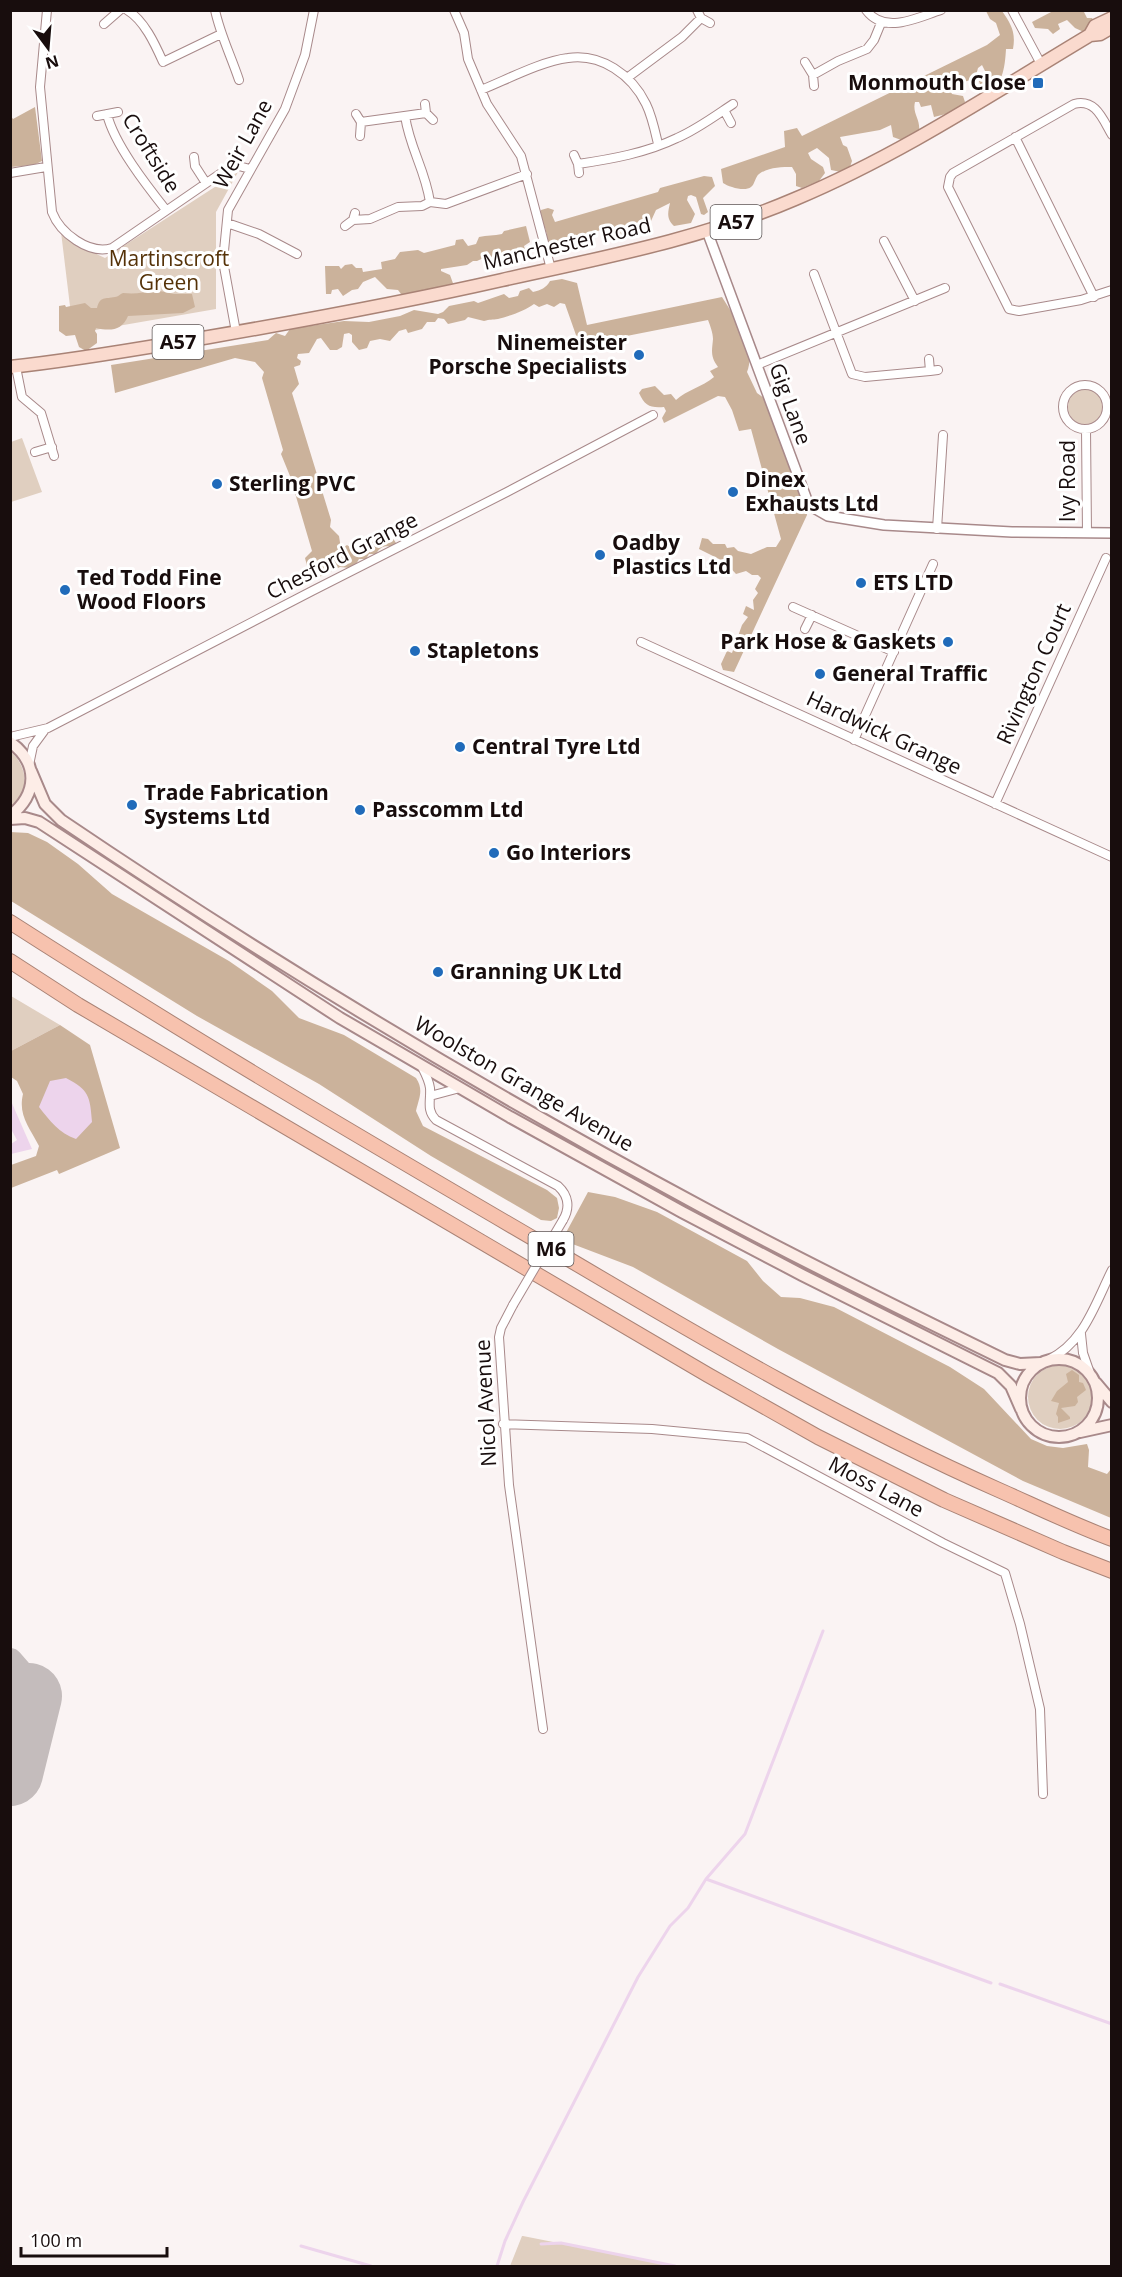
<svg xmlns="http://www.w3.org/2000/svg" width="1122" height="2277" viewBox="0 0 1122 2277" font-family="'Open Sans',sans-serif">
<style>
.green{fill:#e0cfc0}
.forest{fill:#cbb29b}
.water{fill:#edd4ec}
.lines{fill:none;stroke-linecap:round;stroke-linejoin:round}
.stream{stroke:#edd4ec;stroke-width:3}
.taxiway{stroke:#c4bcbc;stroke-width:26}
.runway{stroke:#c4bcbc;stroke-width:66}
.minor-casing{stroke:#a8898a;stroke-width:10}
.tertiary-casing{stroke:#a8898a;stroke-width:12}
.secondary-casing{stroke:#a8898a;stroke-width:14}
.primary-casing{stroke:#a98376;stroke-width:15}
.motorway-casing{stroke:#a98376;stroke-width:16}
.minor{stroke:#fff;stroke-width:8}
.tertiary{stroke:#fff;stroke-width:9}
.secondary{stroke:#fdede7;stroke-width:10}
.primary{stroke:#fadace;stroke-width:12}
.motorway{stroke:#f7c2ae;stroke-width:14}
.minor-bridge-casing{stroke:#a8898a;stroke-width:10;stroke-linecap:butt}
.minor-bridge{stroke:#fff;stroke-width:8}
.poi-dot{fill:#206bba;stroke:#fff;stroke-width:2}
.labels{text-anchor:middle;stroke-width:6;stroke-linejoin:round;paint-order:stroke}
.shield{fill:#fff;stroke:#5d5656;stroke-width:1.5}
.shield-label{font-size:20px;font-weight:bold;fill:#180d0d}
.poi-label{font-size:21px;font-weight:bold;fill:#180d0d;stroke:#fff;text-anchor:start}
.street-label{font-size:21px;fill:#180d0d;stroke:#fff}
.park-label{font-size:21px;fill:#553208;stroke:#fff}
</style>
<rect width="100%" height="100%" fill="#faf3f3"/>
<path class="green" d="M238,172l-22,40v97l-127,22h-16l-12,-99 16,13 28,13z
M1068 407a18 18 0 1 1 36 0a18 18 0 1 1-36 0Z
M22,438l20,54 -31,10v-60z
M10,751c18,15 21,42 0,57z
M11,996l49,29 -49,26z
M1028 1397a32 32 0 1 1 64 0a32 32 0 1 1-64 0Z
M522,2236h1l151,30h-164z"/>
<path class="forest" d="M1083,10l4,8h5l3,5 -9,10 -11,-5 -8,-8 -9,4 2,5 -7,5 -5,-5 -13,-1 -3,-6 21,-11z
M986,11h16c9,13 14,21 11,38h-7c-1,17 -3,42 -24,42l-3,-10 7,-8 -4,-8 -4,3 -3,11 -20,5 -6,4 3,6 11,2 2,6 -15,11 -16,4 -3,-12 -10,2 -2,-5h-4c-3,12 6,17 4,31l-15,8 -11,-4 -2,-12 -11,5 -40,7 3,8 4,2 5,14 -2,6 -9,5 -10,-2 -2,-12 -12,-10 -9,5 3,6 12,8 2,6 -6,8 -17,7 -6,-2v-12l-4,-7c-11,0 -23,0 -33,7 -4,3 -4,10 -8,13 -6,5 -22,0 -28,-4l-2,-14 64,-22 -1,-16 13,-3 5,8 185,-91 13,-10 -4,-12 -6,-4z
M35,107l7,54 -8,4 -23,2 -1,-52 3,4z
M704,176l8,1 3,9 -12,12 5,14 -4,3 -3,-1 -5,-17 -5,-2 -3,1 -1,4 8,14 -4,9 -17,3c-8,-7 -6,-14 -4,-23l-14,7 -5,11 -20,7 1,7 -3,3 -5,1 -4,-3 -1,-4 -9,-5 -34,11v9c-9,3 -19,4 -28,2l-5,-10 4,-4 -2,-7 -4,-3 -2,-11 2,-4 7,-2 6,2 -2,5 3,7 103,-30 2,-4z
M526,226l4,16 -6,4 4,15 -11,1 -3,-10 -6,1 -1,8 -15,1 -4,-6 -11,5h-4l-6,4 -26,4v2l9,4 4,11 -24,9 -5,-6 -11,6 -13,-1 -3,-4 -11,-1 -12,-12 -12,5 -5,7 -6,1 -9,6 -5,-7 -6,1 -1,4h-5l-1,-28h14l2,3 4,-4 7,-1 4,4h6l1,4 19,-3 -1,-7 14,-3 5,-7 18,-2 6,3 31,-8 1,-5 7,-1 5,7 8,-2 3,-7c8,-2 15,-1 23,-3l2,-3z
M562,279l15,4 10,42 135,-28c13,21 35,50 25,75l10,21 7,5 10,17 32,91 1,9 -73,157 -11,-2 -2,-6 6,-13 5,2 10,-28 6,-8 -5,-3 3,-8 8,4 -1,-10 5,-7 -3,-4 6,-11 -3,-3h-6l-6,-4 -10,3 -11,-12 -26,-13 3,-11 6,1 5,5h12l2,4 7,-1 4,4 13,3 16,-7h9l5,-8 -30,-110 -12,2 -7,-21 -7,-13 -7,-1 -54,27 -2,-5 4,-7 -2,-4c-14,1 -19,-1 -25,-14l3,-4 13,-3 9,9 7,-1 5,6c11,-10 26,-13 38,-23l-4,-6 8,-4c-8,-11 -6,-16 -5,-28 0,-6 -3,-14 -5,-19l-112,22 -2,8 -12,2 -17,-48 -5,-1 -6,4 -7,-3 -8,3 -5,-3c-9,7 -25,12 -36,15 -6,1 -8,0 -14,2l-16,-4 -3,3 -17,4 -4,-5 -6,-1 -3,4h-8l-5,7 -14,4 -2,-4 -7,2 -9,10 -10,-2 -10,2 -3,7 -8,2 -7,-8v-7l-3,-2 -5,1 -2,13 -5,3h-7l-9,-12 -4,1 -8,14 -11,1 -1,4 4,3 -1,4 -6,2 5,17 -7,9 39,127 -1,7 9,9 2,13 6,-4 7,5 2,-4 20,-5v-4l14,-3 6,9 -3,4c-9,-2 -13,0 -17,7h-7l-3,5h-7l-4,7 -5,2 -10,-1 -29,14 -6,-23 7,-7 -22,-75 -9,-22 2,-4 -21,-72 2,-6 -9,-10 -20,-4 -120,35 -4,-28 157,-25 8,-7 9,3 5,-7 54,-8 25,1 31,-6 14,-6 24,4 5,-2 6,-6 25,-5 4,2 26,-9 5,4 9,-2 2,-5 9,-3 4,4c8,-2 13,-4 17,-11z
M155,290l19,4h18l3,13 -12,6 -55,3c-6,15 -18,15 -32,12l-1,3 2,3v9l-11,8 -7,-4 -4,-12 -9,1 -7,-5v-25l6,-1 1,2 19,-4 6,5h6c3,-12 8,-9 18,-11 3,0 5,-3 8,-4 12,1 20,0 32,-3z
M10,832l18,1 19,9 31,22 34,30 117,67 43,30 27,27 45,17 72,43c8,12 3,20 0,33l7,15 124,64 10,8 2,10 -2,10 -6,3 -10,-1 -110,-64 -112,-72 -122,-68 -186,-115z
M60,1025l30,20 30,103 -61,26 -2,-4 -46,18v-23l25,-9 3,-10c-10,-19 -21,-31 -16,-52l-6,-13 -6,-4v-26z
M588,1192l27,5 42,15 90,49 16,20 18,16 19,1 34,9 116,60 34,22 47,50 16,7 16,2 24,-4 2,6 -1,17 19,7 4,-5v49l-88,-37 -245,-132 -145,-82 -71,-27z
M1072,1370l7,5v7l4,1 3,7 -9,7 1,5 -3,4 -14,2 9,9v2l-12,4v-6l-2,-3 3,-11 -8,-2 6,-10 11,-9 -2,-8z"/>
<path class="water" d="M66,1078c23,12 24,18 26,44l-16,17c-17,-6 -26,-18 -37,-32l11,-26z
M11,1101l21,48 -21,5v-10l6,-4 -6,-11z"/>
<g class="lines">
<path class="stream" d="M706,1879l285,104
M1000,1984l112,40
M541,2244l20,-1 114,23
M301,2246l70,20
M497,2266l8,-25 18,-39 115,-225 32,-51 18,-18 18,-29 39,-45 78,-203"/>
<path class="taxiway" d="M10,1661l20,23 -1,12"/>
<path class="runway" d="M10,1773l19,-77"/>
<defs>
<path id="minor" d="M47,10l-7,77 12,125c8,21 37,43 60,36l112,-77 11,-6 15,4
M127,10c17,10 28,34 36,52l58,-28
M215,10c5,24 16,46 24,70
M454,10l10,23 4,26 19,45 34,52 30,113
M697,10l4,8 9,5
M866,10c19,25 50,8 75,0
M1012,10l29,54
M104,24l16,-14
M805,62l8,13 1,11
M813,75l25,-14 29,-12 7,-9 7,-17
M627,78l55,-41 19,-19
M481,90c25,-10 61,-29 87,-32 33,-5 64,17 78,46 6,12 9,27 12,40
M425,104l1,9 7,7
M724,110l7,13
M107,114c7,30 40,72 59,96
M356,114l5,8 -1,14
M97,116l21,-4
M405,116c5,33 20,53 25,86
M361,122l65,-9
M1112,135c-9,-15 -16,-37 -38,-31l-121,69 -3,4 -2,10 61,122 10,2 62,-11 31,-10
M1015,137l79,160
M574,155l4,9 1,9
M194,157l1,9 11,17
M578,164c34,-5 68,-11 99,-26 19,-8 38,-22 56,-34
M10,173l36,-6
M353,220l17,-1 28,-12 24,-1 8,-4 16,2 81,-30
M227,223l32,11 38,20
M345,226l8,-6 2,-7
M884,241l31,60
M814,274l38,100 13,3 65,-6
M236,332l-13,-71 5,-51 57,-101 20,-54 9,-45
M929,359l1,12 8,-1
M757,365l188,-77
M16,367l6,30 19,16 13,43
M1063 407a22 22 0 1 1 44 0a22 22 0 1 1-44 0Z
M1086,429l1,104
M35,452l17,-5
M937,529l6,-94
M793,607l101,45
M805,629l7,-14
M641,642l471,215
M10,737l38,-9 264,-137 195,-99 146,-77
M854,740l79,-176
M29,765l4,-19 11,-15
M995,804l111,-246
M421,1065c4,8 8,15 9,23 1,13 -4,22 6,32l122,66c11,10 12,22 5,34
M430,1096l30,-8
M513,1305l-12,23 -2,9 10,148 34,244
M1081,1334l2,19 8,23
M1048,1360c36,-17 47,-56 64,-90
M503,1424l149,5 95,9 196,105 62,30 15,51 20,85 3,85"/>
<path id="tertiary" d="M707,231l100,269 7,8 14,8 56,9 128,7 100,1"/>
<path id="secondary" d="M10,742c29,21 28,52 0,74
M31,771l14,33 16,16c207,140 421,269 641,387 100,54 201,103 303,153l15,4 21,-1
M10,819l15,-1 14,4 301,196 170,99 172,95 120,63 196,98 13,13 10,23
M1020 1398a39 39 0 1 1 78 0a39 39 0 1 1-78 0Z
M1096,1383l16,19
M1080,1432l32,-7"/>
<path id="primary" d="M1090,35l10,-1 12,-7
M10,367c67,-7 133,-19 199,-30 98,-17 196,-35 293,-57 99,-22 200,-41 293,-81 105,-44 198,-106 295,-164l5,-9 17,-8"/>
<path id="motorway" d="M10,922c182,117 368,226 555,335 142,84 284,167 436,234 36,16 73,34 111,48
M10,961l68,44 630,370 110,62 126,63 119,52 49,19"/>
</defs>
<use href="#minor" class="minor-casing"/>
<use href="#tertiary" class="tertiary-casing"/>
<use href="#secondary" class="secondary-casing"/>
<use href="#primary" class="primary-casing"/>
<use href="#motorway" class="motorway-casing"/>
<use href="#minor" class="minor"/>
<use href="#tertiary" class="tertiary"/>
<use href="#secondary" class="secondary"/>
<use href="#primary" class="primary"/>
<use href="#motorway" class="motorway"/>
<defs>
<path id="minor-bridge" d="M513,1305l50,-85"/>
</defs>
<use href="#minor-bridge" class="minor-bridge-casing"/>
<use href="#minor-bridge" class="minor-bridge"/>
</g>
<g class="poi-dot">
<rect x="1032" y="77" width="12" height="12" rx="3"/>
<circle cx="639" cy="355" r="6"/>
<circle cx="217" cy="484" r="6"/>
<circle cx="733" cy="492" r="6"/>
<circle cx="600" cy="555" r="6"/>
<circle cx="861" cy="583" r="6"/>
<circle cx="65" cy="590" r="6"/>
<circle cx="948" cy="642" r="6"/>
<circle cx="415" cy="651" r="6"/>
<circle cx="820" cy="674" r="6"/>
<circle cx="460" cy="747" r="6"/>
<circle cx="132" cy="805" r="6"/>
<circle cx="360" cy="810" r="6"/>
<circle cx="494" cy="853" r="6"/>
<circle cx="438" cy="972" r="6"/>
</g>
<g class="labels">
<g class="shield">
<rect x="710.5" y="205" width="51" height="34" rx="4.5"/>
<rect x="152.5" y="325" width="51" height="34" rx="4.5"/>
<rect x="528.5" y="1232" width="45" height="34" rx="4.5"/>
</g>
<g class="shield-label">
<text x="736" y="229">A57</text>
<text x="178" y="349">A57</text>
<text x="551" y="1256">M6</text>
</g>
<g class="poi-label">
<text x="1026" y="90" text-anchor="end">Monmouth Close</text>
<text x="627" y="350" text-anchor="end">Ninemeister<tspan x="627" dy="24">Porsche Specialists</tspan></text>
<text x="745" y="487">Dinex<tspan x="745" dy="24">Exhausts Ltd</tspan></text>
<text x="229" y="491">Sterling PVC</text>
<text x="612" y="550">Oadby<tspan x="612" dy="24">Plastics Ltd</tspan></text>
<text x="77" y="585">Ted Todd Fine<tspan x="77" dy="24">Wood Floors</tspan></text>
<text x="873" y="590">ETS LTD</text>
<text x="936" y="649" text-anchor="end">Park Hose &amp; Gaskets</text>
<text x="427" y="658">Stapletons</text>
<text x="832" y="681">General Traffic</text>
<text x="472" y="754">Central Tyre Ltd</text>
<text x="144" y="800">Trade Fabrication<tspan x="144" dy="24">Systems Ltd</tspan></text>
<text x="372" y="817">Passcomm Ltd</text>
<text x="506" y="860">Go Interiors</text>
<text x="450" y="979">Granning UK Ltd</text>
</g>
<g class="street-label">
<text transform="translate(243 144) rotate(-61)" y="7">Weir Lane</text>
<text transform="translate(151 153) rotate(58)" y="7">Croftside</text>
<text transform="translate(567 244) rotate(-13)" y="7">Manchester Road</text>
<text transform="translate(790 404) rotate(70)" y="7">Gig Lane</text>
<text transform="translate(1068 481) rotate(-90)" y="7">Ivy Road</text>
<text transform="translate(342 556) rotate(-27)" y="7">Chesford Grange</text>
<text transform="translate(1034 674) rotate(-66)" y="7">Rivington Court</text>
<text transform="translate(884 733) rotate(25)" y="7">Hardwick Grange</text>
<text transform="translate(524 1084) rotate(30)" y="7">Woolston Grange Avenue</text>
<text transform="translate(486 1403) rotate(-93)" y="7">Nicol Avenue</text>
<text transform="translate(876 1487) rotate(28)" y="7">Moss Lane</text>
</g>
<g class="park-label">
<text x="169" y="266">Martinscroft<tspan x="169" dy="24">Green</tspan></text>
</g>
</g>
<rect width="1122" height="2277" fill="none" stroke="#180d0d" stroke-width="24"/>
<g transform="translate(48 48) rotate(164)" stroke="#ffffff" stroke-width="4.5" paint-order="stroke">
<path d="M0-4.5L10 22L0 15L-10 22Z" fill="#180d0d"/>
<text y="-9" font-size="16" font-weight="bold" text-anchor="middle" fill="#180d0d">N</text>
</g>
<path d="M21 2247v9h146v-9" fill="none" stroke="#180d0d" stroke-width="3"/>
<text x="30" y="2247" font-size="18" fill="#180d0d" stroke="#ffffff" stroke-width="4.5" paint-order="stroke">100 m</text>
</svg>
